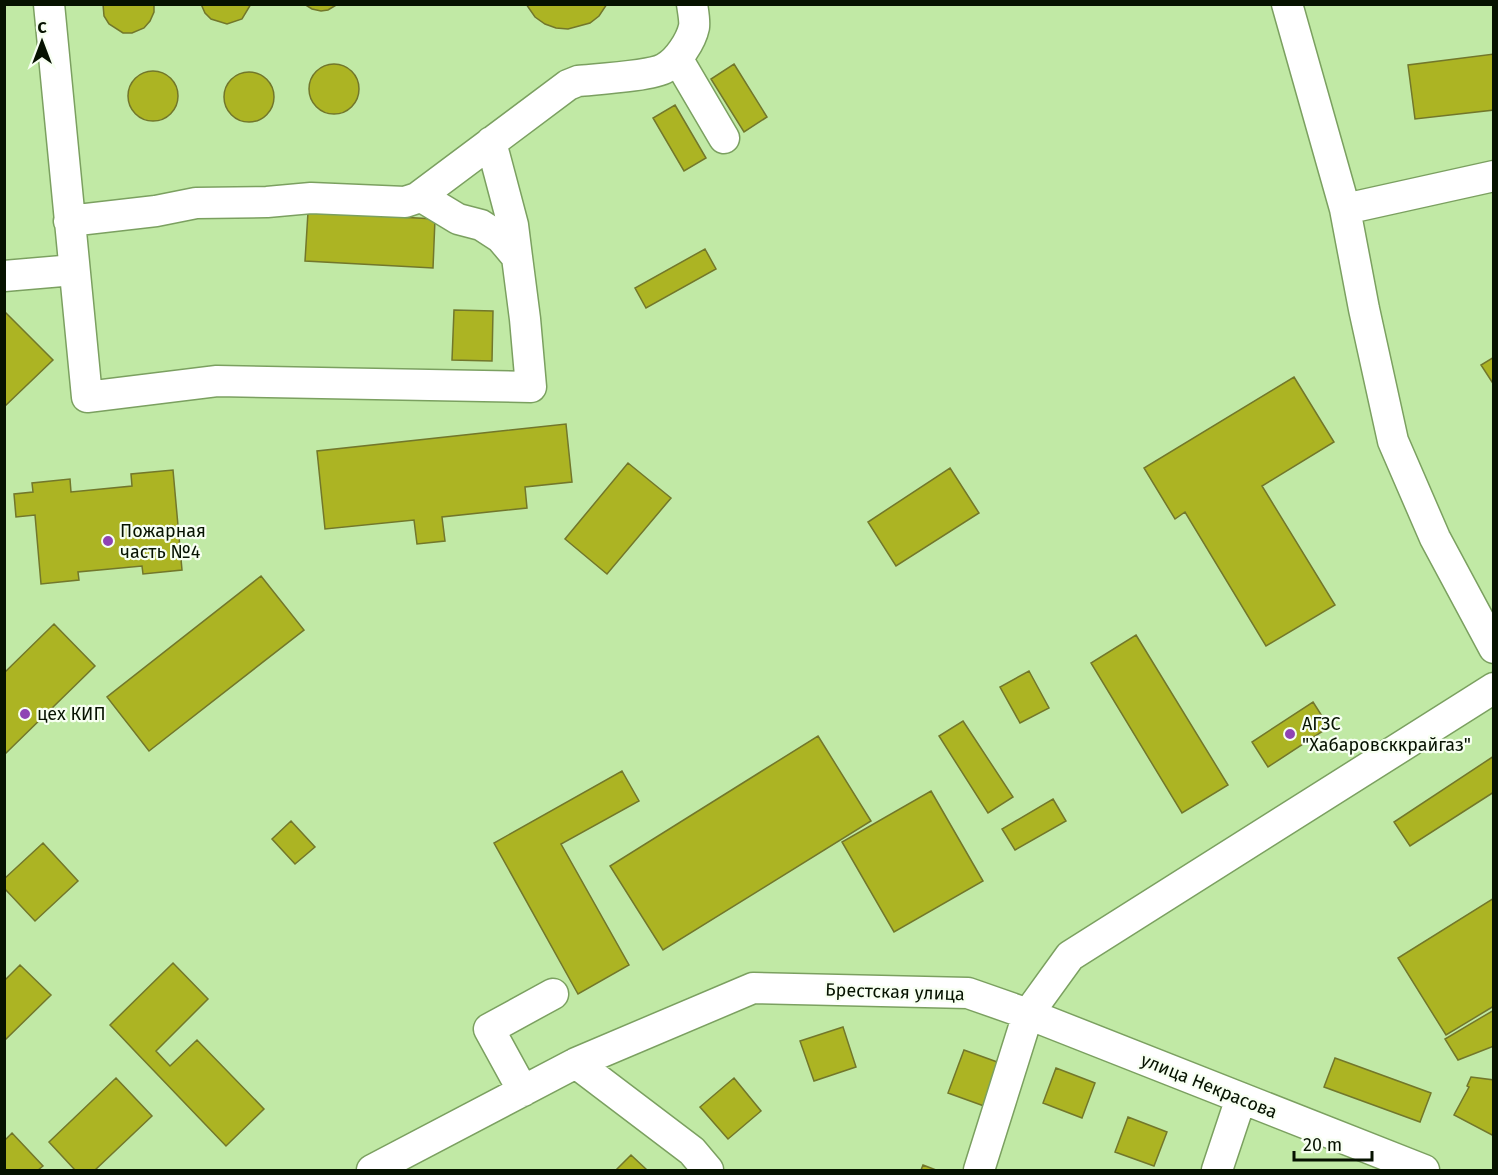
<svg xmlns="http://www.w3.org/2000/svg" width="1498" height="1175" viewBox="0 0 1498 1175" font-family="'Fira Sans',sans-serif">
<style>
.building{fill:#acb423;stroke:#72772b;stroke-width:1.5}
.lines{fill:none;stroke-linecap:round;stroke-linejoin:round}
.minor-casing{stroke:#7ba060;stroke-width:33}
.minor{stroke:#fff;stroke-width:30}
.poi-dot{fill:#8f43b4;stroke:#f7fff1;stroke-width:2}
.labels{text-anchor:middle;stroke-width:4.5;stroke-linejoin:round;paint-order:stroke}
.poi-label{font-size:18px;fill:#061200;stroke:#f7fff1;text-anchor:start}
.street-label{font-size:18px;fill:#061200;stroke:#f7fff1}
</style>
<rect width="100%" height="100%" fill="#c1e9a5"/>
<path class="building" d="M103,4h51v8l-4,9 -6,7 -12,5h-9l-14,-9 -5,-8z
M201,4h50l-9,15 -15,5 -16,-5 -6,-6z
M304,4h34l-10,6 -7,1 -9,-2z
M526,4h81l-8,12 -9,7 -22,6 -12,-1 -11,-4 -10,-7z
M1494,54v56l-79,9 -7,-54z
M309 89a25 25 0 1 1 50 0a25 25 0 1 1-50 0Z
M734,64l33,53 -23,15 -33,-53z
M128 96a25 25 0 1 1 50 0a25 25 0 1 1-50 0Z
M224 97a25 25 0 1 1 50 0a25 25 0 1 1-50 0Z
M675,105l31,53 -22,13 -31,-53z
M308,212l127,7 -2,49 -128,-7z
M705,249l11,20 -70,39 -11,-20z
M454,310l39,1 -1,50 -40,-1z
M4,311l49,49 -49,47z
M1494,357v28l-13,-20z
M1294,377l40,65 -72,44 73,119 -69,41 -81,-134 -10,7 -31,-51z
M566,424l6,58 -47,5 2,21 -85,9 3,24 -28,3 -3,-24 -89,9 -8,-78z
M628,463l43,35 -64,76 -42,-35z
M950,468l29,45 -83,53 -28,-44z
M173,470l9,100 -39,4 -1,-8 -64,6 1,8 -38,4 -6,-69 -19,2 -2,-23 19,-2 -1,-9 38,-4 1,13 61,-6 -1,-12z
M261,576l43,54 -155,121 -42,-54z
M54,624l41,42 -91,89v-82z
M1136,635l92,150 -46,28 -91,-150z
M1029,671l20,37 -29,15 -20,-36z
M1313,702l16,25 -61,40 -16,-25z
M963,721l50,76 -25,16 -49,-77z
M818,736l53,85 -208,129 -53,-84z
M1494,756v36l-84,54 -16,-24z
M622,771l17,30 -78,43 68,121 -51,29 -84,-151z
M931,791l52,90 -89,51 -52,-90z
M1053,799l13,22 -51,29 -13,-21z
M291,821l24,26 -20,17 -23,-25z
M43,843l35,38 -43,40 -31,-33v-9z
M1494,898v108l-48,29 -48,-77z
M173,963l35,36 -52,52 14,15 27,-26 67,69 -38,37 -116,-121z
M20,965l31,30 -47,46v-60z
M1494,1010v36l-36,14 -13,-21z
M843,1027l13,40 -42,14 -14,-40z
M964,1050l36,13 -16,43 -36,-13z
M1335,1058l96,35 -11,29 -96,-35z
M1056,1068l39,15 -13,35 -39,-15z
M1471,1077l23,3v56l-40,-21 15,-28 -2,-1z
M116,1078l36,38 -57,54h-20l-26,-28z
M734,1078l27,33 -33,28 -28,-32z
M1128,1117l39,15 -13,34 -39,-14z
M12,1133l31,33 -5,4h-34v-29z
M631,1155l16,15h-31z
M923,1165l13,5h-15z"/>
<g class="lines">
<defs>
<path id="minor" d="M49,4l38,393 130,-16 314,6 -6,-68 -8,-62 -16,-19 -20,-13 -23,-6 -38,-23
M1287,4l58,205 19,100 29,132 42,97 59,110
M677,58l47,80
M491,142l22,83 4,32
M1345,209l149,-33
M69,221l87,-10 40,-8 71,-1 44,-4 94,4 12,-4 151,-113 10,-4c19,-2 74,-5 87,-13 13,-7 26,-27 29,-41 1,-6 -1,-16 -2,-23
M4,276l70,-6
M576,1063l116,88 16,19
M523,1091l-34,-62 64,-35
M372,1170l204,-107 177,-75 215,5 60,21 396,156
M979,1170l49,-156 42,-58 424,-268
M1217,1170l24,-72"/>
</defs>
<use href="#minor" class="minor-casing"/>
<use href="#minor" class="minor"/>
</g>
<g class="poi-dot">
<circle cx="108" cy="541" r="6"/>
<circle cx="25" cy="714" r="6"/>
<circle cx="1290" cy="734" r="6"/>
</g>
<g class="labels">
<g class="poi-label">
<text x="120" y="537">Пожарная<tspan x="120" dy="21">часть №4</tspan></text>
<text x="37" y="720">цех КИП</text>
<text x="1302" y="730">АГЗС<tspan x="1302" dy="21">"Хабаровсккрайгаз"</tspan></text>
</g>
<g class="street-label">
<text transform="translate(895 992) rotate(2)" y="6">Брестская улица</text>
<text transform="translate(1209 1086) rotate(22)" y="6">улица Некрасова</text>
</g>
</g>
<rect width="1498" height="1175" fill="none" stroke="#061200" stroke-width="12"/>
<g transform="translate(42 42)" stroke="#f7fff1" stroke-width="4.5" paint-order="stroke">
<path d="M0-4.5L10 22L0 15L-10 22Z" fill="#061200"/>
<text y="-9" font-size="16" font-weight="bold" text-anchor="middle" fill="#061200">С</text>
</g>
<path d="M1294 1151v9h78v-9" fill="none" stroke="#061200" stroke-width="3"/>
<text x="1303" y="1151" font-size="18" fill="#061200" stroke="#f7fff1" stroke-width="4.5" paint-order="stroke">20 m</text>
</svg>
